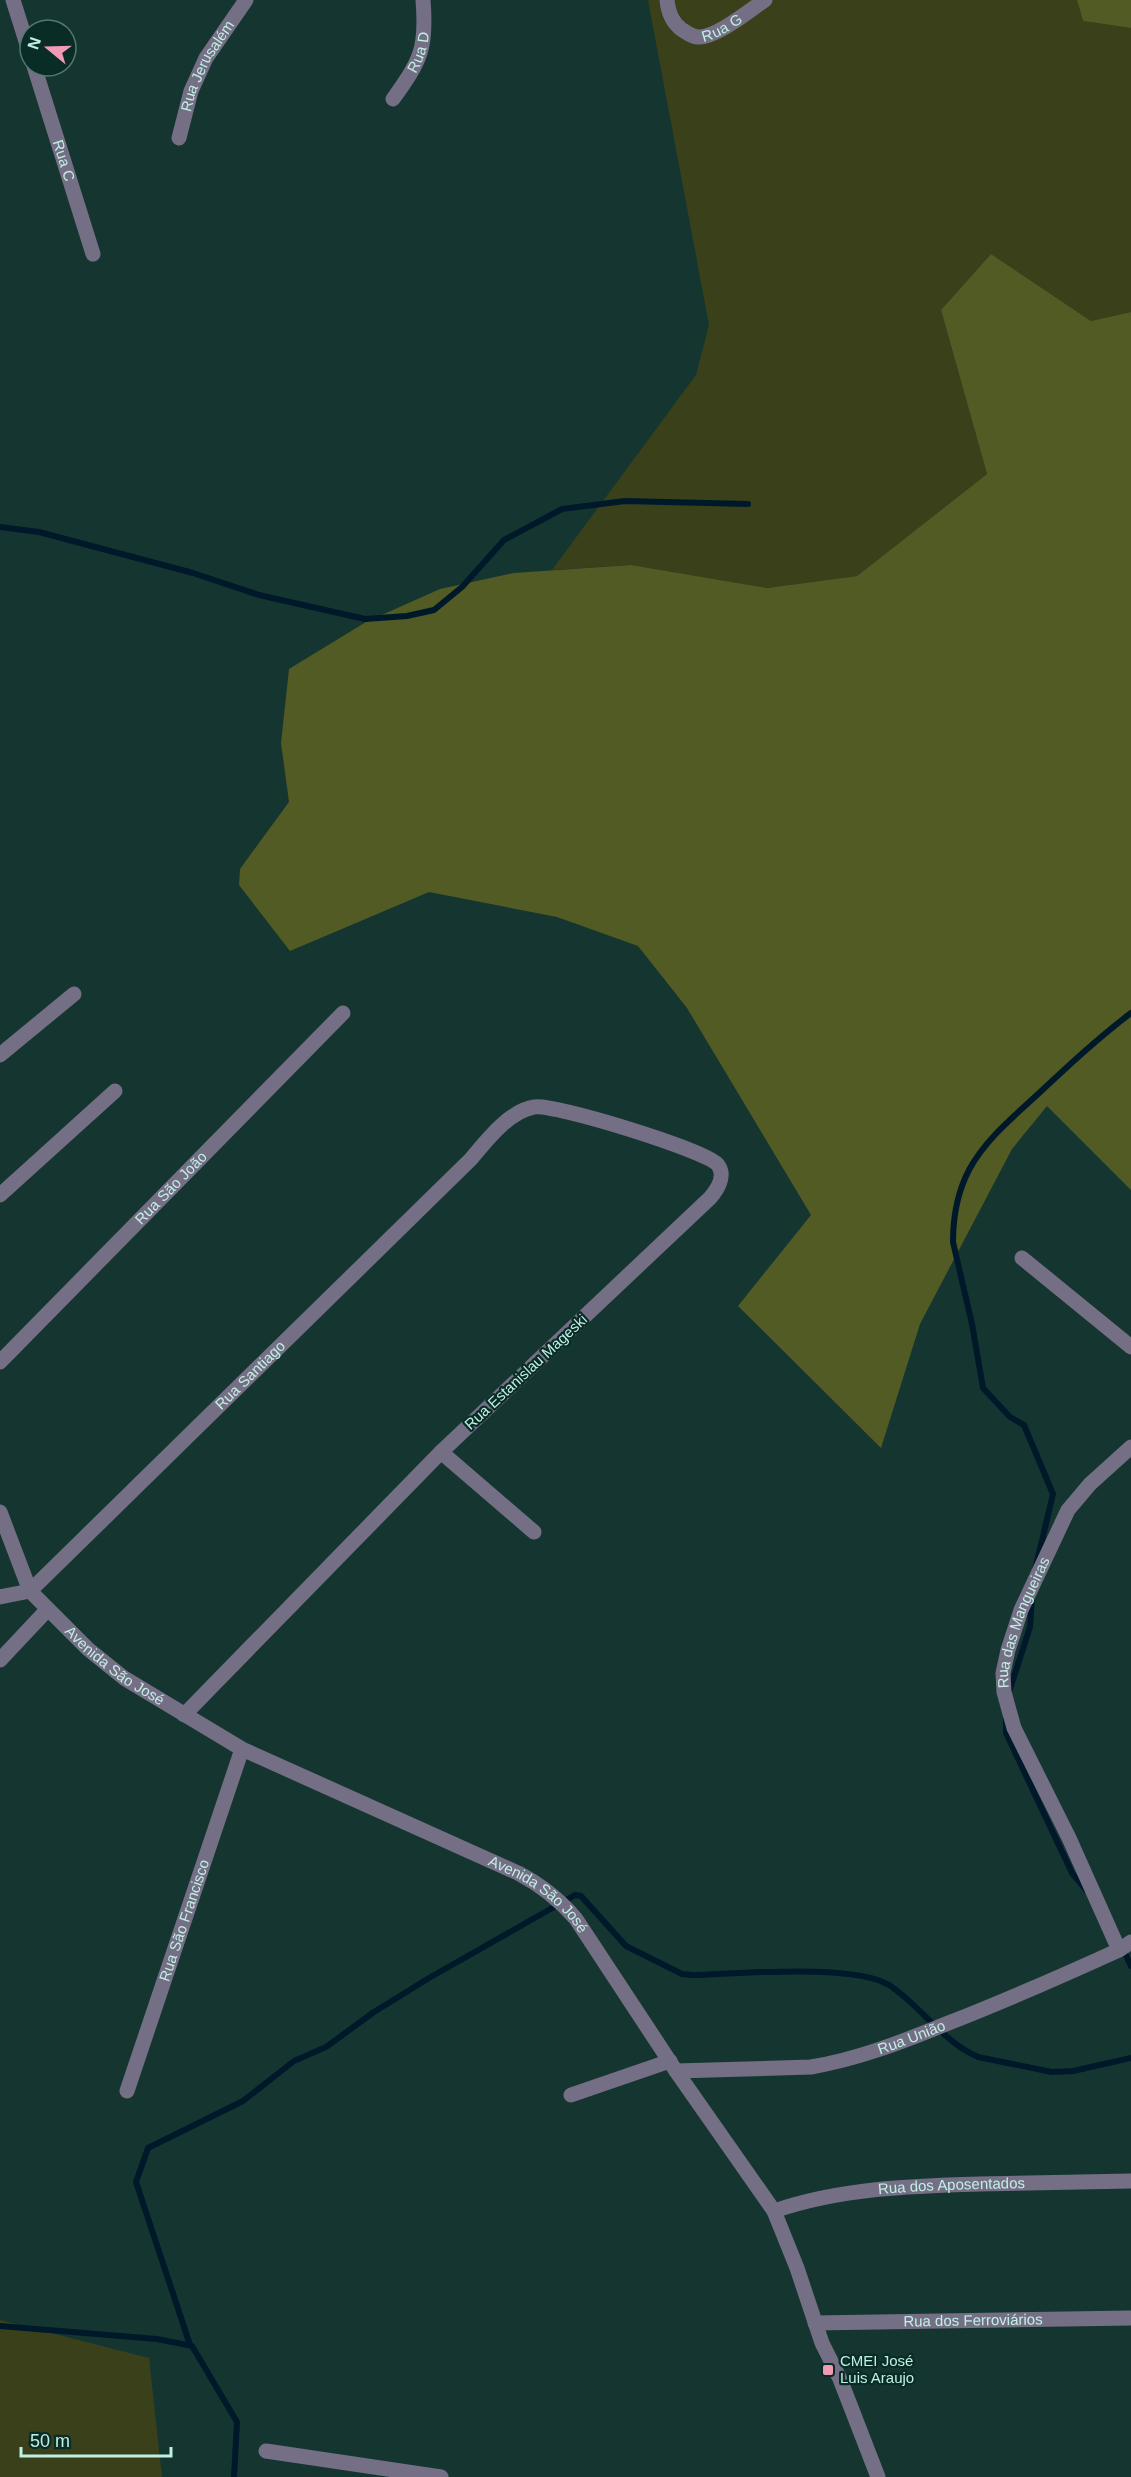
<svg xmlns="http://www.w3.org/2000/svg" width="1131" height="2477" viewBox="0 0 1131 2477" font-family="Arial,sans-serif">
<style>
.green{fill:#39401a}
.forest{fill:#515b23}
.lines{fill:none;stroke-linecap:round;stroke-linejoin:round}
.stream{stroke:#00192a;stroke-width:6}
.minor{stroke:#756f86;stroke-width:15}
.poi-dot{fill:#f09ab6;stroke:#0a2c26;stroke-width:2}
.labels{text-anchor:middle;stroke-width:4.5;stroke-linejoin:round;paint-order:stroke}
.street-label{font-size:15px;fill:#c0efe4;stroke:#0a2c26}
.poi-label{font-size:15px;fill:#c0efe4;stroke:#0a2c26;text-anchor:start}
</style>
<rect width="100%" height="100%" fill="#153630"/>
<path class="green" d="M648,0h429l6,21 48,7v284l-40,9 -100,-67 -50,56 46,164 -130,102 -91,12 -135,-23 -79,5 144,-195 13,-50z
M0,2320l149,38 13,119h-162z"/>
<path class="forest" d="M1077,0h54v28l-48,-7z
M991,254l100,67 40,-9v878l-84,-84 -35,43 -92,175 -39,124 -143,-142 73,-91 -124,-207 -49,-62 -81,-29 -128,-25 -139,59 -51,-66 1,-16 49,-67 -8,-59 8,-74 77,-47 74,-33 74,-16 117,-8 136,23 90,-12 130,-102 -46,-164z"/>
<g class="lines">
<path class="stream" d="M0,527l39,5 154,41 66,22 106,24 42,-3 27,-6 28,-23 42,-47 58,-31 63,-8 123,3
M1035,1570l18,-76 -29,-69 -14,-8 -27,-29 -11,-64 -19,-82c0,-24 5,-51 16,-72 16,-30 44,-53 68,-75 31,-29 61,-57 94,-82
M1010,1689l20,-62 2,-29
M1006,1714v19l66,140 15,18
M1122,1947l9,19
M0,2326l157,13 35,7 45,76 -3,55
M190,2345l-54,-163 12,-34 95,-47 51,-40 32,-14 48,-35 55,-34 146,-83 6,1 45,50 56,28 10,1c45,-1 162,-12 197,10 32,21 54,57 89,72l74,15 21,-1 58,-13"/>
<g class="minor">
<path d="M13,0l17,54"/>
<path id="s1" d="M667,0c1,12 5,22 14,29 5,3 11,8 17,8 18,1 52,-27 67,-37"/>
<path id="s2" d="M34,66l59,188"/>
<path id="s3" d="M393,99c28,-39 34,-51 30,-99"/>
<path id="s4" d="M179,138l12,-47 15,-33 40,-58"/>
<path d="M0,1055l74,-61"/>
<path d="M0,1195l115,-104"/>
<path d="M1022,1258l109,89"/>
<path id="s5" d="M0,1362l343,-349"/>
<path d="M441,1452l93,80"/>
<path id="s6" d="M0,1512l30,79 58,58 36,29 118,71 276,124c23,12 41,26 58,46l100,152 98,140 23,57 25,75 18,36 38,98"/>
<path id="s7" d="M0,1597l30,-6 441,-432c15,-18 38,-48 63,-52 19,-4 174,44 184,58 8,11 -1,25 -8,33l-269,254 -257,263"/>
<path d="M0,1660l47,-50"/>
<path id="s8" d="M1119,1950l-50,-112 -55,-110 -10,-36 -1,-19 5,-23 13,-40 47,-100 22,-26 41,-37"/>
<path id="s9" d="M676,2071l135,-4c47,-8 91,-25 135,-43 59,-23 116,-48 173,-74l12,-8"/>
<path id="s10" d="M127,2091l115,-342"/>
<path d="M571,2095l99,-34"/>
<path id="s11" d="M774,2211c67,-23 136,-25 206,-27 51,-1 101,-2 151,-3"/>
<path id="s12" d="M815,2323l316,-5"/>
<path d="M266,2451l175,26"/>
</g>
</g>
<rect class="poi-dot" x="822" y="2364" width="12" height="12" rx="3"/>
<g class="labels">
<g class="street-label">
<text dy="5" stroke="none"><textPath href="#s1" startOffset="78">Rua G</textPath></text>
<text dy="5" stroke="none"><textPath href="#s3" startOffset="54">Rua D</textPath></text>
<text dy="5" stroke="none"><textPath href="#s4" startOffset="78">Rua Jerusalém</textPath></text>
<text dy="5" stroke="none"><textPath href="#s2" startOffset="99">Rua C</textPath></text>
<text dy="5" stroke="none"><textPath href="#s5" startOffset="244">Rua São João</textPath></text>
<text transform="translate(526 1372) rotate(-43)" y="5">Rua Estanislau Mageski</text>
<text dy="5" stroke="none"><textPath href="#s7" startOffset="339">Rua Santiago</textPath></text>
<text dy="5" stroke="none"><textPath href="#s8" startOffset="356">Rua das Mangueiras</textPath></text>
<text dy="5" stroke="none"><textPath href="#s6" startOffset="198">Avenida São José</textPath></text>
<text dy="5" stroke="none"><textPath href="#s6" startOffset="682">Avenida São José</textPath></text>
<text dy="5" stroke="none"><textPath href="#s10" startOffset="180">Rua São Francisco</textPath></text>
<text dy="5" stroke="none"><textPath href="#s9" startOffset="240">Rua União</textPath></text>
<text dy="5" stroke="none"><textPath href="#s11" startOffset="180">Rua dos Aposentados</textPath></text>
<text dy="5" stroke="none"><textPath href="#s12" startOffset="158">Rua dos Ferroviários</textPath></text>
</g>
<g class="poi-label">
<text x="840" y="2366">CMEI José<tspan x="840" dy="17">Luis Araujo</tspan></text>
</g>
</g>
<g transform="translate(48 48) rotate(289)"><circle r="28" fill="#0a2c26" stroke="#537a72" stroke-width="1.5"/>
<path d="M0-4.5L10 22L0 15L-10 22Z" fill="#f09ab6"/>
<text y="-9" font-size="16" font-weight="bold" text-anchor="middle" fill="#c0efe4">N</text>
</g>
<path d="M21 2447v9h150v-9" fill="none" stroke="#c0efe4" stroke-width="3"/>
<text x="30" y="2447" font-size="18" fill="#c0efe4" stroke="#0a2c26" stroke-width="4.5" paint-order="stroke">50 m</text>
</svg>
